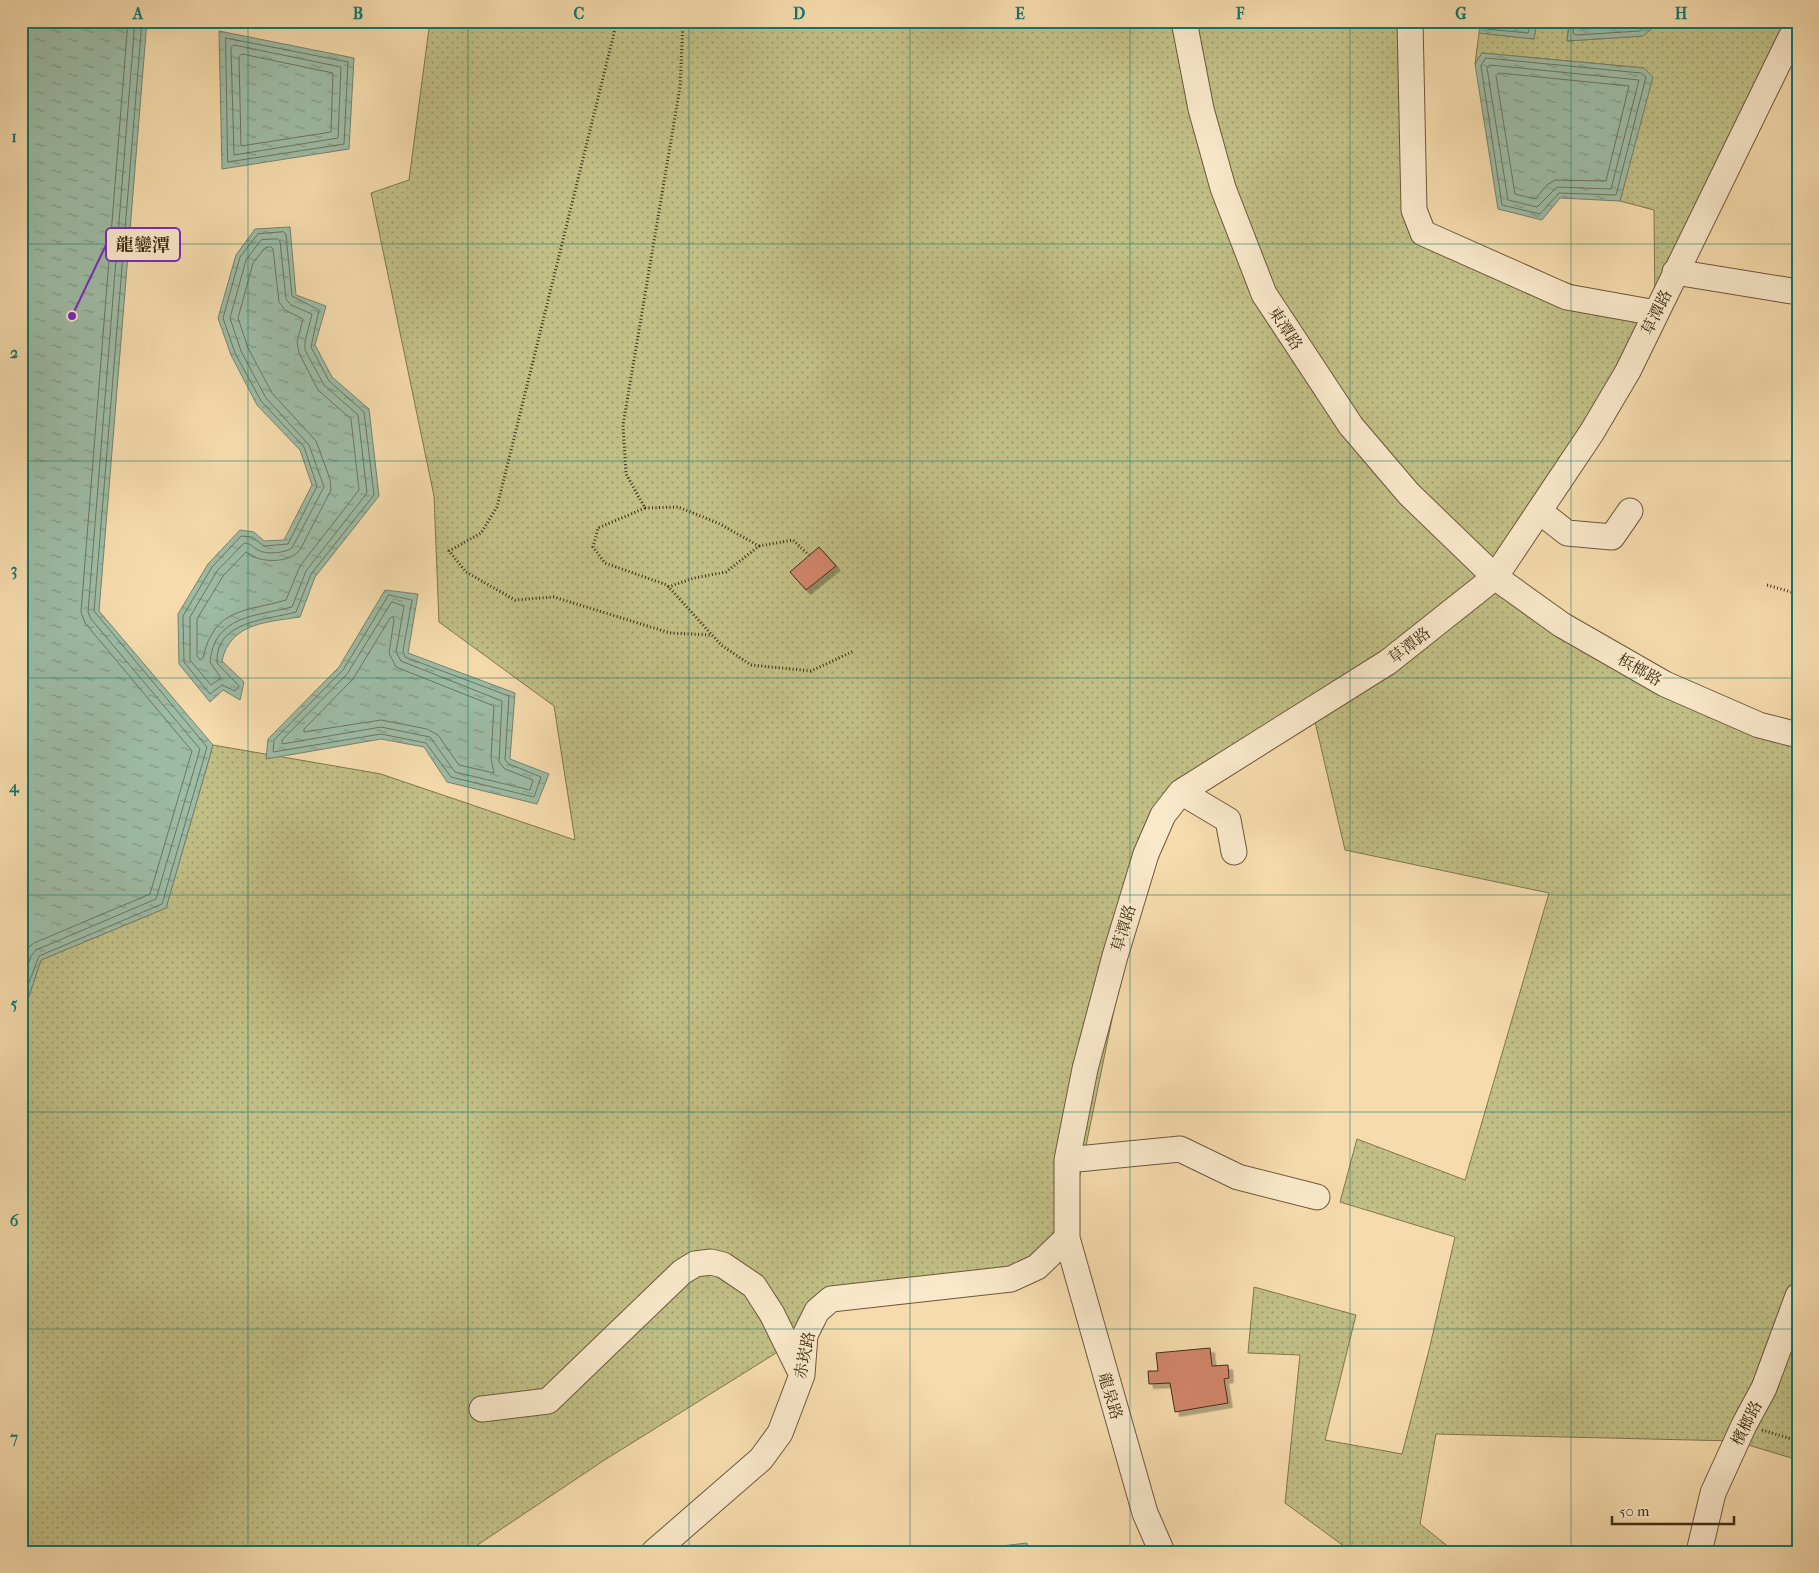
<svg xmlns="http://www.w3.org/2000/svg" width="1819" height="1573" viewBox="0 0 1819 1573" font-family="'IM FELL French Canon','Noto Serif TC',serif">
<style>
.grass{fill:url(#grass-dots);stroke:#80764e}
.water{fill:url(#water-ripples);stroke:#77826c}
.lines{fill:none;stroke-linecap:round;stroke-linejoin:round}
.shore{stroke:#6e745e;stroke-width:1}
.building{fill:#d2856b;stroke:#3f2c16;filter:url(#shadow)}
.minor-casing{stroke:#6d583c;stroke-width:27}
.path{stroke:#3f2c16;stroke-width:3;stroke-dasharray:1 2.5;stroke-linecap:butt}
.minor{stroke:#f9e8ca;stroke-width:25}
.grid{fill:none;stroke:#0f766e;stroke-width:1;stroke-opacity:0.55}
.labels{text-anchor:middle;stroke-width:4.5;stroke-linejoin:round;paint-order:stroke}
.street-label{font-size:16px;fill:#3f2c16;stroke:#f9e8ca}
.leader{fill:none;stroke:#7b2cbf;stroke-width:2}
.callout-dot{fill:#7b2cbf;stroke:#f9e8ca;stroke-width:2}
.callout{fill:#f9e8ca;stroke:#7b2cbf;stroke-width:2}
.callout-label{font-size:18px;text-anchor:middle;font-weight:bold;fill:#3f2c16}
.neatline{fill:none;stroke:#0f766e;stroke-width:2}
.grid-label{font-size:16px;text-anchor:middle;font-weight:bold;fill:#0f766e}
</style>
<defs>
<pattern id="grass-dots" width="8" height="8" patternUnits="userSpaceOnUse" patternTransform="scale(1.25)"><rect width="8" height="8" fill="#c1bf86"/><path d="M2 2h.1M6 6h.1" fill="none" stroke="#9e9b6d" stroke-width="1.8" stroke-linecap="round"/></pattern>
<pattern id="water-ripples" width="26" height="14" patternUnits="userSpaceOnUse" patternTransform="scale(1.25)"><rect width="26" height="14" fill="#9dbca6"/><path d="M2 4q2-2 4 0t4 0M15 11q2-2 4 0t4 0" fill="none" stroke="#819986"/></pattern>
<filter id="shadow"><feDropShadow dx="4.5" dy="4.5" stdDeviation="0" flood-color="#0004"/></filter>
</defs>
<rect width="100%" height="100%" fill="#f6dcad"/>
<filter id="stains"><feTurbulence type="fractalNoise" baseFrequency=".004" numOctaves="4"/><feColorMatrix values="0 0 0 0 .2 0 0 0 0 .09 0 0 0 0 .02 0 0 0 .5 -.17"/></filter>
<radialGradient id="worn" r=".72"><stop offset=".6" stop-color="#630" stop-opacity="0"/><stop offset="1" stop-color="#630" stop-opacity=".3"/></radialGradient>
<path class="grass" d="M430,21h980l13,212 232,80 -1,-103 -34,-9 32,-124 -8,-9 -162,-15 -7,11 4,-31 55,6 3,-18h32l-2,20 75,-5 19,-15h137l-142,292 -161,264 170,107 133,45v731l-63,-19 -299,-7 -16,90 35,28h-103l-67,-49 15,-148 -52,-2 6,-66 102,28 -31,125 77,14 28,-108 25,-109 -115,-35 17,-63 108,41 84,-287 -204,-43 -33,-141 -131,83 -35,62 -79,384 -30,29 -183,29 -49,39 -202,126 -136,91h-446v-532l20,-60 125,-52 47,-163 168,29 194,66 -21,-134 -115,-84 -5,-126 -63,-303 38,-13z"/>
<path class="water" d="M21,21h126l-48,590 114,134 -47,163 -125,52 -20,60z
M1480,21h57l-3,18 -55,-6z
M1570,21h91l-18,15 -76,5z
M219,31l135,27 -5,91 -127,20z
M1482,53l162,15 9,9 -33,124 -60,-3 -18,22 -44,-11 -23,-145z
M290,227l6,68 30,11 -11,39 17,32 37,32 10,87 -64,81 -15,40c-33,5 -70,6 -78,44l22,21 -4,18 -17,-10 -13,12 -31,-38 -1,-50 30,-50 32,-34 14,2 10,9 20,-1 28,-55 -12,-35 -43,-45 -26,-50 -13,-37 18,-63 19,-26z
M385,590l33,4 -10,59 107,40 -5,66 39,15 -12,30 -90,-22 -23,-35 -43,-8 -115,20 2,-20 71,-72z
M1027,1543l2,9 -62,-2z"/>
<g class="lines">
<path class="shore" d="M1484,21l2,8 42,4 4,-12
M1575,21l-2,12 3,2 64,-4 13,-10
M1581,21l2,8 55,-4 5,-4
M226,38l122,24 -4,82 -116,18z
M234,45l107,22 -3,71 -104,17 -3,-107z
M242,54l91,19 -2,59 -90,14 -2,-89z
M1486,58l155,15 5,4 -30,118 -57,-2 -19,21 -38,-9 -21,-139z
M1490,65l149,15 -28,109 -54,-2 -20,20 -29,-7 -21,-132z
M1499,73l130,13 -23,95 -51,-1 -8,5 -12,14 -20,-5 -19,-118z
M284,232l2,3 6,61 27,14 -8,37 18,34 35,31 10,83 -63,79 -15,38c-28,8 -81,8 -79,51l22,23 -4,5 -13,-6 -12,9 -26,-32 -1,-46 29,-49 29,-31 11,1 12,9 24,-2 29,-58 -13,-39 -43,-46 -26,-48 -12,-35 17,-61 18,-23z
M278,239l2,2 6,58 5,6 21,9 -7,28v8l19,35 34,30 9,78 -61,78 -14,36c-35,9 -78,8 -82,55l11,16 -10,7 -21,-25v-43l27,-46 27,-28c7,0 8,4 14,7 8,5 27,3 34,-2l32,-61 -15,-42 -43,-47 -25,-47 -11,-33 16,-58 15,-20z
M271,247l2,2 6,53 6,8 18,9 -6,23 2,11 19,37 33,29 8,71 -59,76 -14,34c-40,12 -72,7 -83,58l-3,2 -3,-4v-37l26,-43 23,-24c5,2 9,6 14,7 14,3 33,2 41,-11l30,-58 -1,-11 -14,-38 -44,-48 -24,-45 -10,-30 15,-55 12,-15z
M389,595l23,5 -9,51 2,6 104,39 -4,64 4,4 32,13 -7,20 -83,-20 -25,-34 -45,-9 -108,18 1,-12 69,-70z
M392,602l12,4 -8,46 5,9 101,40 -3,61 6,7 28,11 -3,10 -75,-18 -25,-35 -49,-10 -99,17v-4l65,-66z
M393,617l1,3 -5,33 7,14 98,39 -3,52 3,15 -35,-8 -21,-30 -11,-6 -46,-9 -77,12v-3l49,-50 37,-61z
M21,961l4,-11 9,-7 116,-49 42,-143 -107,-128 -4,-11 47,-591
M21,984l10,-28 5,-6 120,-51 44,-150 -109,-130 -3,-7 47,-591
M21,1004l18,-48 123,-52 45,-157 -113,-136 48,-590"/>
</g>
<path class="building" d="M819,547l17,19 -30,24 -16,-18z
M1210,1348l2,18 16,-1 1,13 -5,1 4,24 -53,9 -5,-29 -21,1 -1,-13h10l-2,-18z"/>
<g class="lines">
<defs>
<path id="minor" d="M1184,21l17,88 22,79 41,106 87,132 58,68 86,83 67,48 103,59 94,41 39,10
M1410,21l4,189 9,23 144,64 89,16
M1675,272l123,20
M1539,511l28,22 45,4 18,-26
M1181,792l47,28 6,32
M1067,1160l113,-11 58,28 79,20
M482,1409l66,-8 134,-129 13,-8 16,-2 12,3 31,21 18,28 30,61
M654,1552l107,-93 19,-26 22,-58 3,-40 12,-24 14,-12 180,-20 26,-12 30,-29
M1162,1552l-17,-39 -78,-275v-78l18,-91 30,-113 31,-102 17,-39 18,-23 207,-130 107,-85 97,-145 36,-61 163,-334 7,-8
M1699,1552l14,-59 31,-68 20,-37 34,-92"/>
</defs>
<use href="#minor" class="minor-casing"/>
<path class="path" d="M617,21l-120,486 -16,26 -32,18 17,21 49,28 39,-3 116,36 41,2
M683,21l-3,66 -57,338 3,49 19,34 -47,20 -5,19 12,16 62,22 54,60 30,20 60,6 43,-20
M645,508l33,-1 40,16 41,23 -33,26 -32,6 -26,9
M759,546l34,-6 16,15
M1767,585l31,9
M1762,1430l36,11"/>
<use href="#minor" class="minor"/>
</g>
<path class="grid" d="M248,21v1531M468,21v1531M689,21v1531M910,21v1531M1130,21v1531M1350,21v1531M1571,21v1531M21,244h1777M21,461h1777M21,678h1777M21,895h1777M21,1112h1777M21,1329h1777"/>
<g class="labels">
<g class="street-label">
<text transform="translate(1656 312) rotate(-64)" y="6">草潭路</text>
<text transform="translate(1286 328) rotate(57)" y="6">東潭路</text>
<text transform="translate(1409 645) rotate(-38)" y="6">草潭路</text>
<text transform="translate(1640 669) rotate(30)" y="6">梹榔路</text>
<text transform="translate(1123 928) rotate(-73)" y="6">草潭路</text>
<text transform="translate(804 1355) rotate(-78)" y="6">赤崁路</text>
<text transform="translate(1111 1396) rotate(74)" y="6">龍泉路</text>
<text transform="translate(1746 1423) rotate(-63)" y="6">檳榔路</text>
</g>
</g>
<path class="leader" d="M72 316L106 245"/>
<circle class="callout-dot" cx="72" cy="316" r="5"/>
<rect class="callout" x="106" y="228" width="74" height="33" rx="5"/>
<g class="callout-label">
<text x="143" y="251">龍鑾潭</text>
</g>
<rect width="1819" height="1573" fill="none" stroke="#f6dcad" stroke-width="55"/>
<path d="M1612 1516v8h122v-8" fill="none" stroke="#3f2c16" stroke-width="2.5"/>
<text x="1619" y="1516" font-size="15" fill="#3f2c16" stroke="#f9e8ca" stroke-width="4" paint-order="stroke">50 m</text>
<rect x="28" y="28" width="1764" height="1518" class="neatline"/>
<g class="grid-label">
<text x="138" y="19">A</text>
<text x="358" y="19">B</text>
<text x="579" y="19">C</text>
<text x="799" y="19">D</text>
<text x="1020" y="19">E</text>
<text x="1240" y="19">F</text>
<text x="1461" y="19">G</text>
<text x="1681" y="19">H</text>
<text x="14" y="142">1</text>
<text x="14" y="358">2</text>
<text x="14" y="575">3</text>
<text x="14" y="792">4</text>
<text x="14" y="1009">5</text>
<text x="14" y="1226">6</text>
<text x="14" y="1443">7</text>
</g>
<rect width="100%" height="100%" filter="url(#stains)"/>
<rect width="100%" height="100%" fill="url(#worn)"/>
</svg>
